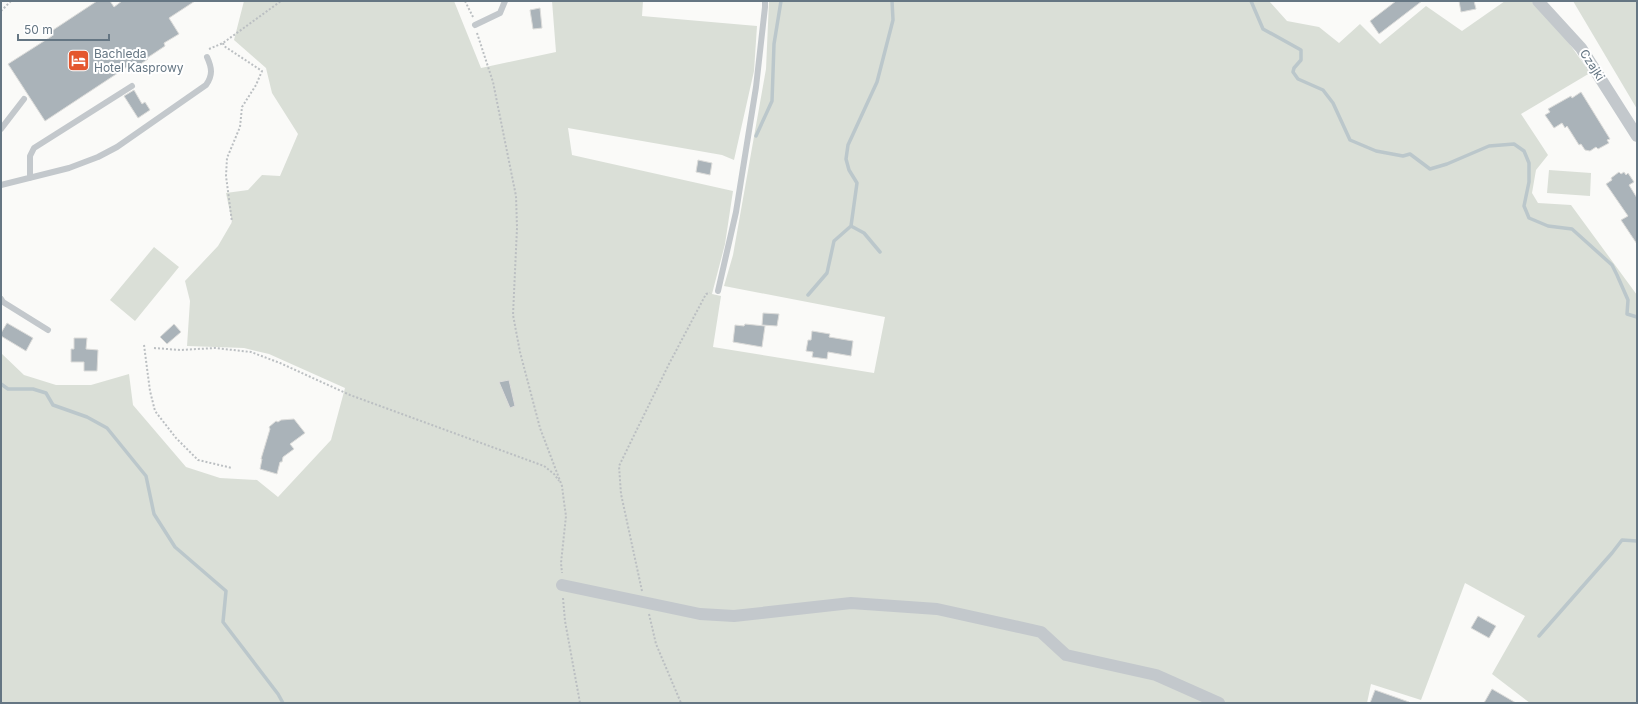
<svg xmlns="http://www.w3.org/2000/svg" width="1638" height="704" viewBox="0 0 1638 704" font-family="Inter,sans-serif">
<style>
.green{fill:#dadfd7}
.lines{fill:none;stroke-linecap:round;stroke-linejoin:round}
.stream{stroke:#bbc7cb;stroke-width:3.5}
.building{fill:#aab3b9;stroke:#dcdcda}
.path{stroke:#bbbfc2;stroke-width:2;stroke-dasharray:2 2;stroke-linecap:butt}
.service{stroke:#c3c8cc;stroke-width:6}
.minor{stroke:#c3c8cc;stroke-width:12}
.labels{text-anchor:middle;stroke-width:4;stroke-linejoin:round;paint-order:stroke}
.poi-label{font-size:12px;fill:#657683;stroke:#fff;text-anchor:start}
.street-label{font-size:12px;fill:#657683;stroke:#fff}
</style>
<rect width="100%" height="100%" fill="#fafaf8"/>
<path class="green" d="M244,1h210l27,67 75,-16 -4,-51h91l-1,15 115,10 -3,45 -20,89 -12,-5 -154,-27 4,27 161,36 -8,53 -13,50 9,2 -8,51 161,26 11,-56 -161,-31 9,-31 33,-186 3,-68h500l18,20 32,6 20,16 21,-19 20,20 46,-38 36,25 43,-30h26l31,32 28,40 -69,41 27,41 -12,15 -4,23 6,10 33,2 66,90v408h-107l-38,-29 33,-58 -60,-33 -44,117 -50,-16 -4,19h-1366v-350l23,22 32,10h35l38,-11 4,31 53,62 34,11 37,2 21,17 53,-57 14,-52 -76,-34 -25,-6 -57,-2 3,-45 -5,-20 33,-35 14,-24 -6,-29 22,-3 14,-15 18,1 18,-42 -26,-41 -6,-25 -32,-28z
M1573,1h64v108z
M1549,170l42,3 -1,23 -43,-3z
M154,247l25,20 -44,54 -25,-21z"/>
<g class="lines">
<path class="stream" d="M1251,1l12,28 38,21v10l-7,8 -1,4 5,7 25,11 10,13 17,37 26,11 27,5 7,-2 20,15 17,-5 42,-18 25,-2 10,7 5,12v19l-5,24 5,12 19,8 24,3 40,36 5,10 11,25 -1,14 10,3
M756,136l16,-35 2,-57 7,-43
M851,226l13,7 16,19
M808,295l19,-22 7,-32 17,-15 6,-43 -8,-13 -3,-11 2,-14 29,-63 16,-62 -1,-19
M1,384l7,5h25l13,4 7,12 34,12 20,11 39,48 8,38 21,33 51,44 -3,31 55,72 5,9
M1539,636l73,-83 10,-13 15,1"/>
</g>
<path class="building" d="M97,1h13l4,6 8,-6h73l-26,17 10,16 -15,9 1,3 -18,12 1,1 -12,8 -3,-4 -88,58 -37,-57 44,-28 -2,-4z
M1396,1h26l-43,33 -9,-13z
M1459,1h15l2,8 -15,3z
M540,8l2,20 -9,1 -3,-19z
M134,90l8,14 3,-2 5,8 -12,8 -14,-22z
M1581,92l29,47 -3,1 2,3 -11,6 -2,-2 -6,4 -5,-1 -4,-6 -2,1 -12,-19 -2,2 -3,-5 -8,5 -9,-13 5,-3 -2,-3 7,-4 16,-9 1,2z
M698,160l14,3 -2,12 -14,-3z
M1619,172l2,2 3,-2 2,3 2,-2 6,9 -5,3 8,13v46l-16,-24 7,-4 -22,-32 6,-4 -1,-2z
M763,313l16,1 -2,12 -15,-1z
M7,323l26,15 -7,13 -25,-15v-3z
M174,324l7,8 -14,12 -7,-7z
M745,324l20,2 -3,21 -29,-5 2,-17 9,1z
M812,331l18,3 -1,3 24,4 -2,15 -23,-4 -1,7 -15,-2 1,-5 -7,-1 2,-11h3z
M74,338h13l-1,11 12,1 -1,21h-13v-9h-13v-13h3z
M509,380l6,26 -5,2 -11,-26z
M294,419l11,14 -15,11 4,5 -11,8 -1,5h-2l-3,12 -17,-5 2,-10h-1l9,-30 -1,-2 7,-6 2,1 3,-2z
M1478,616l18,10 -7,12 -18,-10z
M1492,689l24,14h-32z
M1375,690l34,12v1h-39z"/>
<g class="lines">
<path class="path" d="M465,1l8,16
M1,11l10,-10
M477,33l16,49 23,114 1,32 -4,87 7,37 20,76 22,58 2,16 2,14 -5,47 1,10
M223,43l1,3 38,25 -6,14 -14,22 -2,20 -13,31 -1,18 6,46
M209,49l14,-6 58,-42
M144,345l6,46 5,20 21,27 22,22 34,8
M154,348l26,2 35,-2 36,4 29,11 70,32 194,71 10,8 5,7
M642,591l-21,-97 -2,-28 50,-102 37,-70 4,-1
M563,598l2,23 15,82
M649,614l7,30 25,59"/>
<path class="service" d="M475,25l25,-12 5,-12
M1,129l23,-30
M30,178v-22l4,-8 98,-62
M1,185l68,-17 29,-11 19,-10 89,-62c7,-10 6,-17 1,-28
M718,291l18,-79 20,-125 9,-80v-6
M1,299l2,3 45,28"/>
<path class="minor" d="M1538,1l43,47 56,88
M562,585l138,29 34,2 117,-13 86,6 104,23 25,23 90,20 63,28"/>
</g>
<defs>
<symbol id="hotel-square" viewBox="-11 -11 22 22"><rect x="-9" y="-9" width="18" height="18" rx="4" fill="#e4572e" stroke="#fff"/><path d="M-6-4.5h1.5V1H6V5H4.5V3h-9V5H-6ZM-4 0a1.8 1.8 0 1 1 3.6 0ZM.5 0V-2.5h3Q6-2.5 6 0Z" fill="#fff"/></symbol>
</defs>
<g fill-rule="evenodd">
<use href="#hotel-square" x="66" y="48" width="25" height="25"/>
</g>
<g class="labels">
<g class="poi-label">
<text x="94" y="58">Bachleda<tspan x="94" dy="14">Hotel Kasprowy</tspan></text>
</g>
<g class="street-label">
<text transform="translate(1592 65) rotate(57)" y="4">Czajki</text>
</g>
</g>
<rect width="1638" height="704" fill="none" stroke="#657683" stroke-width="4"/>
<path d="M18 34v6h91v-6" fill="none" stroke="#657683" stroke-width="2"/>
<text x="24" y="34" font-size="12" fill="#657683" stroke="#ffffff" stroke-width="3" paint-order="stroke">50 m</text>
</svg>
